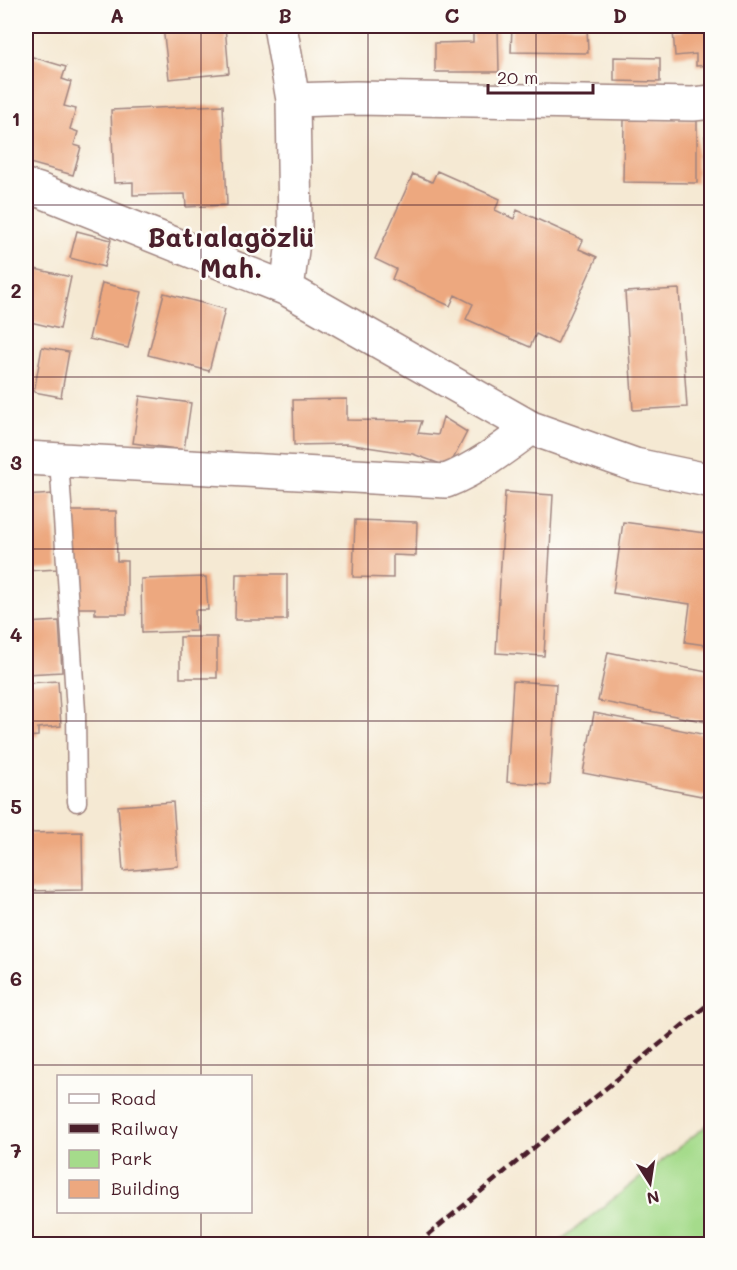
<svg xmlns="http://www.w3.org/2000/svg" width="737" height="1270" viewBox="0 0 737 1270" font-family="Mali,sans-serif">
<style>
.green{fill:#a5db8b;stroke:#787d5b;stroke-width:1.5}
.building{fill:#eda87f}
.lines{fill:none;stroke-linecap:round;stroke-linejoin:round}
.lane-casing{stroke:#a0847f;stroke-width:21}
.street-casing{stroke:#a0847f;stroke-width:36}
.lane{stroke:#fff;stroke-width:18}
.street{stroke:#fff;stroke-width:33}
.rail{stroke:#4a1f2b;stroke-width:4.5;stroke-dasharray:9 4.5;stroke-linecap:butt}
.grid{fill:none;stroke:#4a1f2b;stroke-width:1.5;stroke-opacity:0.55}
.labels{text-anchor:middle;stroke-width:5;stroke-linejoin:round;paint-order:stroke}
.district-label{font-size:27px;font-weight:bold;fill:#4a1f2b;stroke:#fdfcf7}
.neatline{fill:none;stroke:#4a1f2b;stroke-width:2}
.grid-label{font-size:20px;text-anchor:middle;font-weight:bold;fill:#4a1f2b}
</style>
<rect width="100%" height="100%" fill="#fdfcf7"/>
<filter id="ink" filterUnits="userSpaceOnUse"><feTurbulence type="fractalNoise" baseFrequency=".0167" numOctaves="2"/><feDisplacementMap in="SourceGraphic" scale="12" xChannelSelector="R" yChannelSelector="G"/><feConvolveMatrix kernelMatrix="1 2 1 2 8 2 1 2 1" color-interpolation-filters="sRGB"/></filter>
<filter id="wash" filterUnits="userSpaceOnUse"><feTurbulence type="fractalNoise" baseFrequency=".008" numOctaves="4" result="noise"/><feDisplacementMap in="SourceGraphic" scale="24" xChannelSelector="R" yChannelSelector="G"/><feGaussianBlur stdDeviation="1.35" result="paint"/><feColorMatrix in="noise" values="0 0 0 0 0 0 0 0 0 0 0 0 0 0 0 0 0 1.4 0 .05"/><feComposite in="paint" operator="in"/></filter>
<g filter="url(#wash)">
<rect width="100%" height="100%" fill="#f5e9d3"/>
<path class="green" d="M711,1122v122h-155z"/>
<g id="blocks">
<path class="building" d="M180,26h45l4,47 -60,6 -6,-52z
M473,26h25l1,46h-64v-29l38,-1z
M512,26h75l1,27 -77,-1z
M682,26h30v39l-16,1v-12l-21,2 -2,-25h9z
M26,55l40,12 -4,12 9,3 -7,24 12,3 -6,20 8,3 -4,13 7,2 -8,28 -47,-13z
M614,57l46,1v24l-46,-1z
M223,105l4,100 -41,2 -1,-13 -52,1v-13l-19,1 -3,-73z
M624,120h73v63l-74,-1z
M705,136h7v58h-3z
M437,171l63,28 -5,11 19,9 3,-9 66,30 -4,9 18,8 -40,87 -21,-10 -6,13 -64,-28 7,-15 -18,-9 -5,11 -58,-27 4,-10 -21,-10 38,-85 19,8z
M77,231l34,9 -7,27 -34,-9z
M26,267l45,10 -11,52 -34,-8z
M102,283l40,9 -14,56 -39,-9z
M679,289l8,118 -54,3 -8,-118z
M164,293l61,16 -16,62 -61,-16z
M42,347l27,5 -8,45 -27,-5z
M140,396l51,7 -7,47 -51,-7z
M347,399v21l75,1 -4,12 20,2 5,-18 24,15 -18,35 -36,-13 -66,-10 -53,1 -1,-45z
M505,492l48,3 -9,161 -48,-3z
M52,494l5,75 -31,2v-75z
M71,511h45l1,50h10v53h-32v-6h-24z
M355,520l62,2 -1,34 -23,-1v23l-40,-1z
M623,522l89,12v112l-27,-4 5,-38 -77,-11z
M236,574h51v46h-52z
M206,577l2,33h-13l1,21 -54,2 -1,-54z
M59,621l3,51 -36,2v-51z
M180,637h37v41h-37z
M608,652l104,21v50l-114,-22z
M58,681l3,45 -23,2v8l-12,1v-54z
M513,681l43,3 -6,101 -43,-3z
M594,713l118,23v62l-129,-25z
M173,802l5,64 -55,5 -5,-65z
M82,832l1,58 -57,1v-58z"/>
</g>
</g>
<g filter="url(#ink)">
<use href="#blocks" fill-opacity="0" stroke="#a0847f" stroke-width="1.5"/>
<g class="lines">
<defs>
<path id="lane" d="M59,460l17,251 1,91"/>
<path id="street" d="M280,26l13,74 2,126 -8,63
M293,100l63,-2 337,6 19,-2
M26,186l13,4 248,99 244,139 104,37 77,16
M26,458l420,23c32,-13 58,-33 85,-53"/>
</defs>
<use href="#lane" class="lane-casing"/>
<use href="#street" class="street-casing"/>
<use href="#lane" class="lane"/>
<use href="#street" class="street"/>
<path class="rail" d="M417,1244l295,-243"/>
</g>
</g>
<path class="grid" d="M201,26v1050M368,26v1218M536,26v1218M26,205h686M26,377h686M26,549h686M26,721h686M26,893h686M26,1065h686M201,1212v32"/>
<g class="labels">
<g class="district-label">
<text x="231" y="247">Batıalagözlü<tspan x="231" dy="31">Mah.</tspan></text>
</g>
</g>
<rect width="737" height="1270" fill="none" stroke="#fdfcf7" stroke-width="66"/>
<rect x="57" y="1075" width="195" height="138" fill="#fdfcf7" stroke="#b5a4a5" stroke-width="1.5"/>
<rect x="69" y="1094" width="30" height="9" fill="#ffffff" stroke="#b5a4a5" stroke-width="1.5"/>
<text x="111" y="1105" font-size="18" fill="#4a1f2b">Road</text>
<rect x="69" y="1124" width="30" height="9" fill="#4a1f2b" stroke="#b5a4a5" stroke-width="1.5"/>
<text x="111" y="1135" font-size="18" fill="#4a1f2b">Railway</text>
<rect x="69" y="1150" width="30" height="18" fill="#a5db8b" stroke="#b5a4a5" stroke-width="1.5"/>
<text x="111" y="1165" font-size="18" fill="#4a1f2b">Park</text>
<rect x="69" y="1180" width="30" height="18" fill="#eda87f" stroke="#b5a4a5" stroke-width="1.5"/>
<text x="111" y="1195" font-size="18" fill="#4a1f2b">Building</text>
<g transform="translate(650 1183) rotate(168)" stroke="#fdfcf7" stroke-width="4.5" paint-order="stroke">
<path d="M0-4.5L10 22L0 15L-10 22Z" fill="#4a1f2b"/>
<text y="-9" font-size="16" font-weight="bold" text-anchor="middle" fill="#4a1f2b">N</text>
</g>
<path d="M488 84v9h105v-9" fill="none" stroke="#4a1f2b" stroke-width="3"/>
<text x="497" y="84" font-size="18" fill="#4a1f2b" stroke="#fdfcf7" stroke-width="4.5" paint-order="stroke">20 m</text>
<rect x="33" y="33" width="671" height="1204" class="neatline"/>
<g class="grid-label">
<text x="117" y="23">A</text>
<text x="285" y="23">B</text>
<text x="452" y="23">C</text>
<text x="620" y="23">D</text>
<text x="16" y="126">1</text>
<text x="16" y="298">2</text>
<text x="16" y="470">3</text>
<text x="16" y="642">4</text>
<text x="16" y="814">5</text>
<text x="16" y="986">6</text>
<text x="16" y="1158">7</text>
</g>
</svg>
